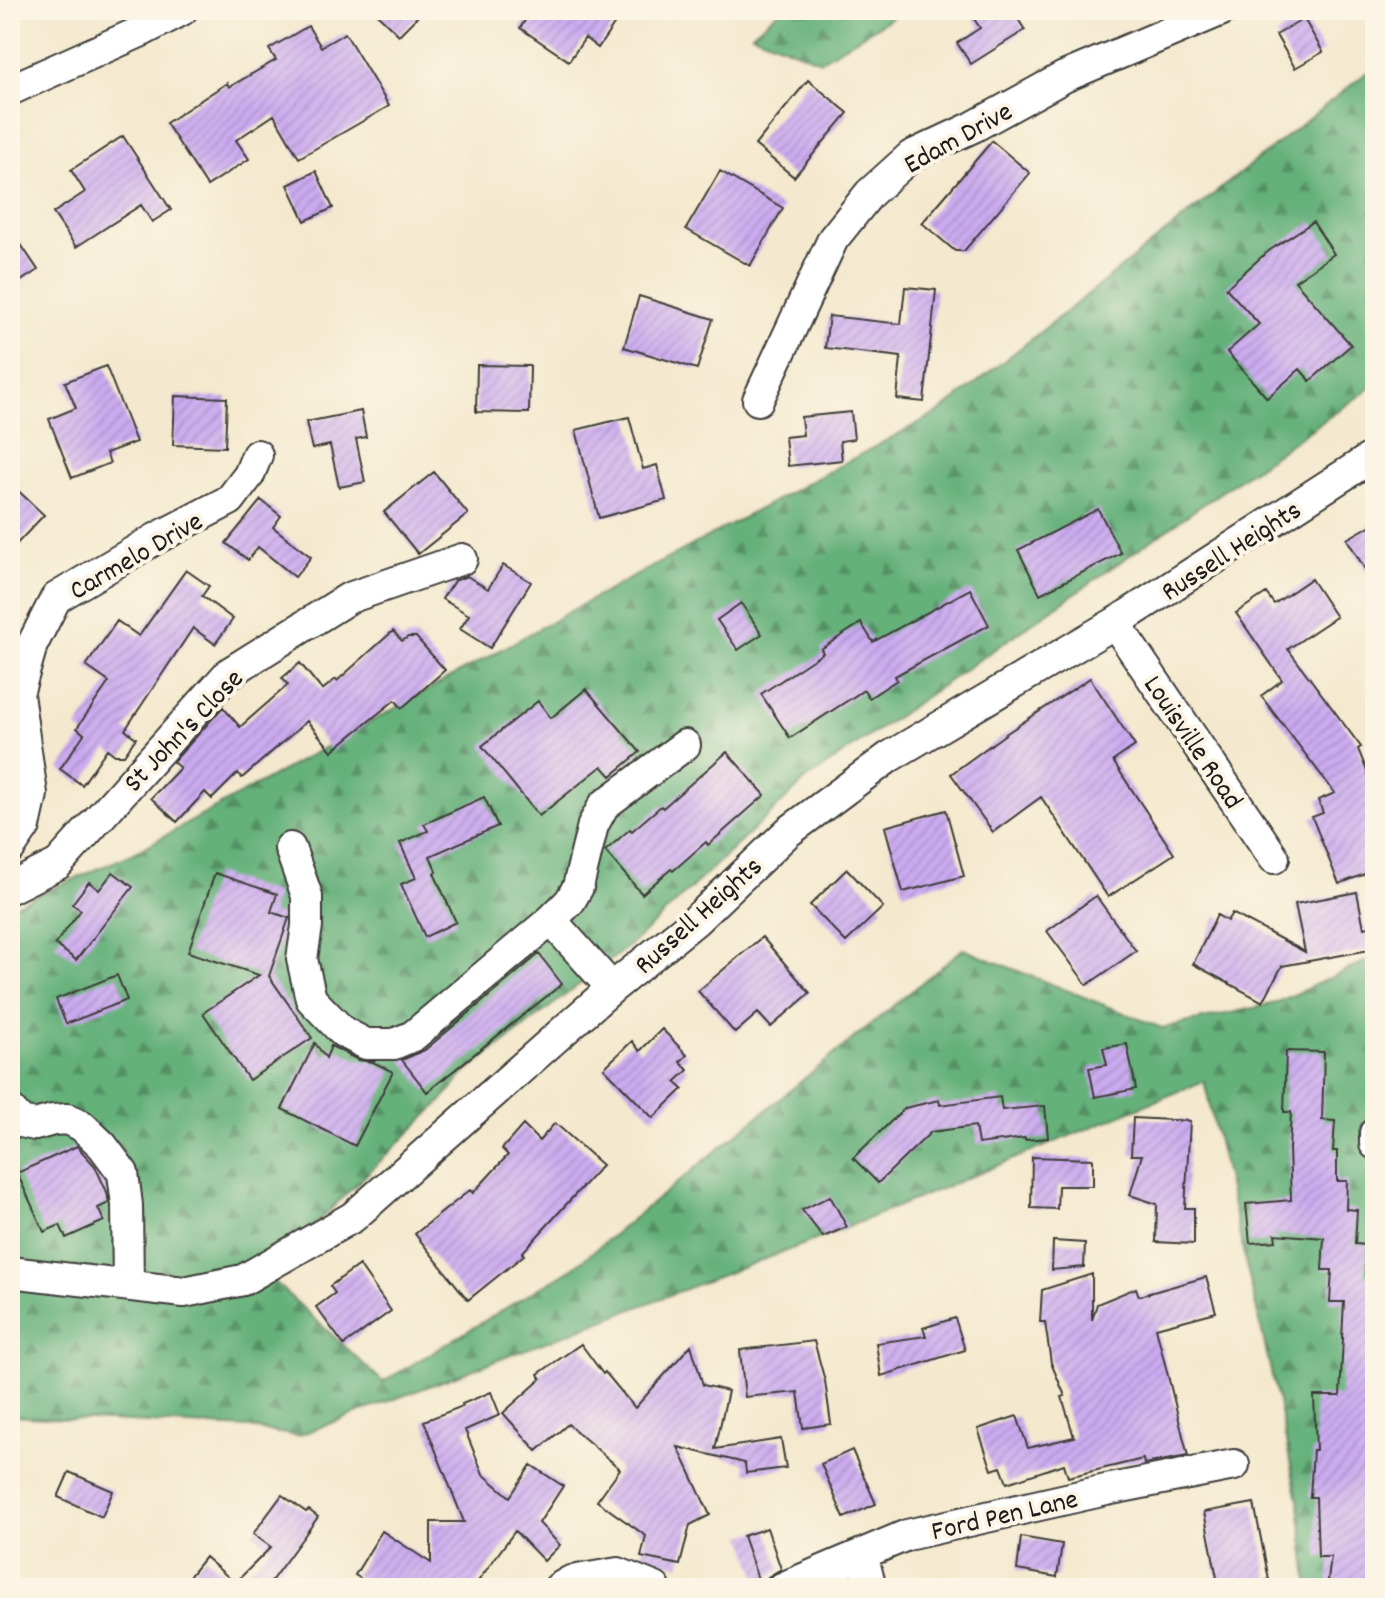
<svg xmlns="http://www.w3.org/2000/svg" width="1385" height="1598" viewBox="0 0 1385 1598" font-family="Dekko,sans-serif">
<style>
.forest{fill:url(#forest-firs);stroke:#40664b;stroke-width:2}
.building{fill:url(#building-hatch)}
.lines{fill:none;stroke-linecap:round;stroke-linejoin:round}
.minor-casing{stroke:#3c3b37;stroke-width:34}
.minor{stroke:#fff;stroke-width:30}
.labels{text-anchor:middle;stroke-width:8;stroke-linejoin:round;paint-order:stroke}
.street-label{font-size:28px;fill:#1c1c1c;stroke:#fcf5e5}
</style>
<defs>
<pattern id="forest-firs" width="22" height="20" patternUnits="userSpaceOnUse" patternTransform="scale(2)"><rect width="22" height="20" fill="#65b17a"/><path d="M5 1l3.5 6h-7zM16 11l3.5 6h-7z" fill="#528f63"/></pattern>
<pattern id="building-hatch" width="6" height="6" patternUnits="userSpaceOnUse" patternTransform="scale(2)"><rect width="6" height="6" fill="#cbaaef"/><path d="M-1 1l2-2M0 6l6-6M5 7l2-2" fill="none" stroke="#ae92cc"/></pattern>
</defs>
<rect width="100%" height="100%" fill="#fcf5e5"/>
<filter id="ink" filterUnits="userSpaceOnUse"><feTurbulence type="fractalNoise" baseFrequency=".0125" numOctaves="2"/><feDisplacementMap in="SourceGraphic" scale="16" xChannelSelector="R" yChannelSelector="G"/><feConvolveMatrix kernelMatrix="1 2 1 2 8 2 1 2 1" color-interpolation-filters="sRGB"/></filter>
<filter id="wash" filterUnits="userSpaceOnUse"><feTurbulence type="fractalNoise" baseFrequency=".006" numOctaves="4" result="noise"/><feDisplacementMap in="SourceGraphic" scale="32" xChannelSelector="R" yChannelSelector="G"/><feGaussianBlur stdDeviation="1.8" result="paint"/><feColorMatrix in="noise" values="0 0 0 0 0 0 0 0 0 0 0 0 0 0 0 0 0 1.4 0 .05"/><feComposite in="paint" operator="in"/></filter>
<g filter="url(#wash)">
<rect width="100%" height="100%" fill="#f4e9ce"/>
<path class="forest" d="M780,10h124l-84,51 -68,-27z
M1375,66v319l-569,395 -171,161 -170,132 -25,30 -175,170 118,109 191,-115 389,-318 199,79 114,-25 99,-46v631h-66l-10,-83 -21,-103 -74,-321 -381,156 -526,199 -47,-8 -240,-12v-509l122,-53 462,-256 347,-187z"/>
<g id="blocks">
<path class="building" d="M373,10h51l-25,25z
M532,10h92l-26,38 -13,-10 -16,23 -49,-33z
M968,10h44l13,20 -54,34 -14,-21 23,-15z
M1304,19l19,33 -28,16 -19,-33z
M308,26l13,21 24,-14 44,73 -90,52 -25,-43 -38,25 13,19 -42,27 -41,-63 61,-40 2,4 47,-27 -7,-11z
M808,80l40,33 -54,64 -39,-32z
M123,136l48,74 -19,12 -11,-17 -65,42 -23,-34 32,-21 -14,-22z
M992,141l38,32 -66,78h-9l-33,-28z
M316,171l17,37 -28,13 -17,-36z
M720,171l63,37 -33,58 -64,-37z
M1313,222l21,32 -39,27 56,64 -41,36 -10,-12 -33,29 -40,-46 32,-28 -33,-36 41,-36z
M10,228l28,42 -28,18z
M905,287l31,3 -12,112 -27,-3 4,-42 -76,-9 4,-32 72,8z
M639,296l74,23 -16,50 -73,-22z
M477,365l53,1 -1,47 -53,-1z
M106,366l30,76 -30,11 4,10 -38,15 -23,-59 27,-11 -11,-26z
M175,396l52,2 -2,49 -52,-2z
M361,411l5,26 -10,2 9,43 -26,5 -9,-42 -18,4 -6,-27z
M851,412l3,27 -14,2 2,19 -54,6 -3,-29 18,-2 -2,-18z
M629,417l14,52 14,-4 9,35 -67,18 -23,-88z
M434,472l34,42 -50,40 -34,-42z
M10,483l34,32 -34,36z
M261,500l20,16 -8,11 38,30 -16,20 -37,-30 -10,13 -22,-17z
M1098,509l23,44 -81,41 -22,-44z
M1375,523v63l-28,-47z
M503,565l28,17 -41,66 -30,-19 9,-14 -27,-16 12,-18 13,-5 21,13z
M186,570l23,16 -7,10 31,23 -18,25 -22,-16 -68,102 11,8 -12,17h-9l-8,-6 -25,36 -22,-16 24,-35 -7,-6 32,-46 -23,-16 31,-45 22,15z
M1311,579l25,38 -48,32 73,98 -3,2 17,42v79l-36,14 -27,-67 11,-4 -5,-13 17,-7 -74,-97 21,-16 -46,-67 30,-20 8,11z
M970,589l19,36 -94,51 2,4 -28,18 -5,-8 -74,48 -29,-44 62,-41 -2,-4 40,-26 12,19z
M741,603l21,31 -24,16 -21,-30z
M393,631l9,10 6,-4h8l29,33 -43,38 -7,-8 -63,51 -25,-30 -65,57 -4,-5 -26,26 -7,-7 -28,30 -26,-24 29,-30 -7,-6 50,-55 17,20 48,-42 -6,-7 18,-15 22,27 14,-11 1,2z
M1090,678l45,68 -22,15 61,93 -66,43 -67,-100 -48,35 -42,-58 56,-41z
M586,689l54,63 -29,24 -9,-10 -63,50 -57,-70 56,-45 13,17z
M727,752l38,43 -57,50 -2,-3 -33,29 -2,-2 -29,25 -37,-43 25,-22 2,2 29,-25 2,2z
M484,797l14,29 -68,30 7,16 -3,1 22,49 -31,15 -24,-53 15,-6 -16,-35 28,-12 -4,-7z
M946,810l18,66 -61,16 -18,-65z
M847,869l36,38 -37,35 -36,-37z
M113,872l20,15 -57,73 -21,-16 26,-34 -9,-6 17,-22 10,8z
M215,873l62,21 -6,18 18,6 -20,58 43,62 -63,42 -46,-67 56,-38 -71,-23z
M1357,892l7,36 11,-2v23l-93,17 -19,36 -70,-38 24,-49 10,6 5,-8 73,39 -10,-48z
M1096,896l40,55 -49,34 -40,-54z
M762,937l48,56 -39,34 -13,-14 -23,20 -37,-42z
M539,954l23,30 -135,108 -25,-32 23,-10z
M117,975l10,25 -61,24 -10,-25z
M662,1029l25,26 -7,7 8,8 -13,12 8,7 -30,29 -49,-50 28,-27 8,10z
M315,1043l11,15 5,-12 27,14 15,2 20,10 -38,74 -73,-37z
M1127,1044l9,45 -41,8 -6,-29 18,-3 -4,-17z
M1286,1051l38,1 -2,68 13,1 -2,30h4v30h10l-1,28 11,1 -2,34 12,1 -2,31 9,1 -2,35h3v276h-48l4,-31h-13l-2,-60h-6l3,-47h3l-2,-54h26l3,-58h-1l2,-36h-14l2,-32h-10l2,-32 -49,-4 1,7 -26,2 -4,-39 45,-4 -2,-51 2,-37h-7z
M1000,1097l2,13 43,-4 3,32 -23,2v-2l-47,6 -3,-18 -44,6 -53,51 -25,-25 52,-50 34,-8 1,5z
M1133,1118l57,3 -5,87h9v36l-38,-2 1,-38 -27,-9 12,-40h-11z
M555,1123l47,42 -80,88 2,2 -56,45 -53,-66 55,-44 3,3 35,-38 -6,-6 21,-24 16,16z
M77,1146l18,20 12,26 2,11 -11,5 6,13 -38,17 -6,-13 -16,7 -27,-59z
M1032,1157l61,2v27h-35l-1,23 -26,-1z
M830,1196l17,31 -24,10 -21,-27z
M1053,1241l32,2 -1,24 -32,3z
M359,1265l32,46 -47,34 -28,-38 19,-14 -5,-7z
M1092,1274v46l5,-16 39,-16 3,8 67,-19 10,35 -60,16 32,128 -44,8 -1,-5 -75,18 -4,-13 -57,19 -6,-16 -9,3 -14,-41 39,-13 11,32 46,-11 -12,-40 3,-1 -14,-33 -6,-41h-5l2,-32z
M955,1318l10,32 -84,26 -5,-33 50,-7 -3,-8z
M814,1341l11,40 6,43 -28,4 -5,-36 -53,5 -5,-47z
M581,1344l22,30 2,-2 30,36 56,-63 12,40 25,6 -13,58 66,-10 5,29 -40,5 -1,-10 -67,-16 32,68 -20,10 -10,40 -39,-8 5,-21 -49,-35 23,-32 -52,-45 -31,27 -34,-38 38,-34 -3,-5z
M491,1392l9,23 -35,15 18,44 27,23 21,-32 32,21 -24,37 21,22 -16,16 -29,-30 -42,57h-98l-20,-13 27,-44 49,32v-41h33l-40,-101 39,-15 -1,-2z
M852,1450l24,54 -32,14 -23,-54z
M69,1472l44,19 -11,26 -44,-20z
M282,1495l24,17 3,-2 9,7 -52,71h-86l25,-31 30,26 36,-36 -18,-13z
M1254,1503l15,77 -50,8 -15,-76z
M767,1528l14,41 -13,8 -4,11h-3l-18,-52z
M1021,1537l41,7 -5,33 -40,-7z"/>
</g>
</g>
<g filter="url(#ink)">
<use href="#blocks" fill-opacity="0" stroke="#3c3b37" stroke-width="2"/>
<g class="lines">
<defs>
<path id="minor" d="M10,90l134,-60 38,-20
M758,400l75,-161 37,-46 41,-37 62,-29 91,-50 158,-67
M1115,623l159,235
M10,848l15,-22 7,-32 -14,-100 14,-49 24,-47 101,-60 73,-38 19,-25 8,-20
M290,848l17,48v30l-5,33 9,40 32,33 23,12h28l19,-8 138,-116 19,-19 8,-14 15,-62 11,-20 81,-60
M10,888l48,-24 171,-191 120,-75 113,-39
M551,920l61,68
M10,1110l11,12 14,3 18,-5 15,-1 14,7 20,19 21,28 4,32 1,80
M1375,1133v11
M10,1272l174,20 59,-12 110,-63 259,-229 84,-68 92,-88 101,-75 226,-134 260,-168
M862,1554l9,34
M559,1588l12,-7 47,-8 37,15
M782,1588l125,-53 199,-45 128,-25"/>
</defs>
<use href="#minor" class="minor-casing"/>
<use href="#minor" class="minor"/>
</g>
</g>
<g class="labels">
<g class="street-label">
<text transform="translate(957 136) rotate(-29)" y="10">Edam Drive</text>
<text transform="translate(1230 549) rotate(-33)" y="10">Russell Heights</text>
<text transform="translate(135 554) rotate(-30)" y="10">Carmelo Drive</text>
<text transform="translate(182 729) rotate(-46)" y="10">St John's Close</text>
<text transform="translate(1195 741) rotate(56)" y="10">Louisville Road</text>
<text transform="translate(697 914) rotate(-42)" y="10">Russell Heights</text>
<text transform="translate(1004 1513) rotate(-13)" y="10">Ford Pen Lane</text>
</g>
</g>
<rect width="1385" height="1598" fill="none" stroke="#fcf5e5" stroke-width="40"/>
</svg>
